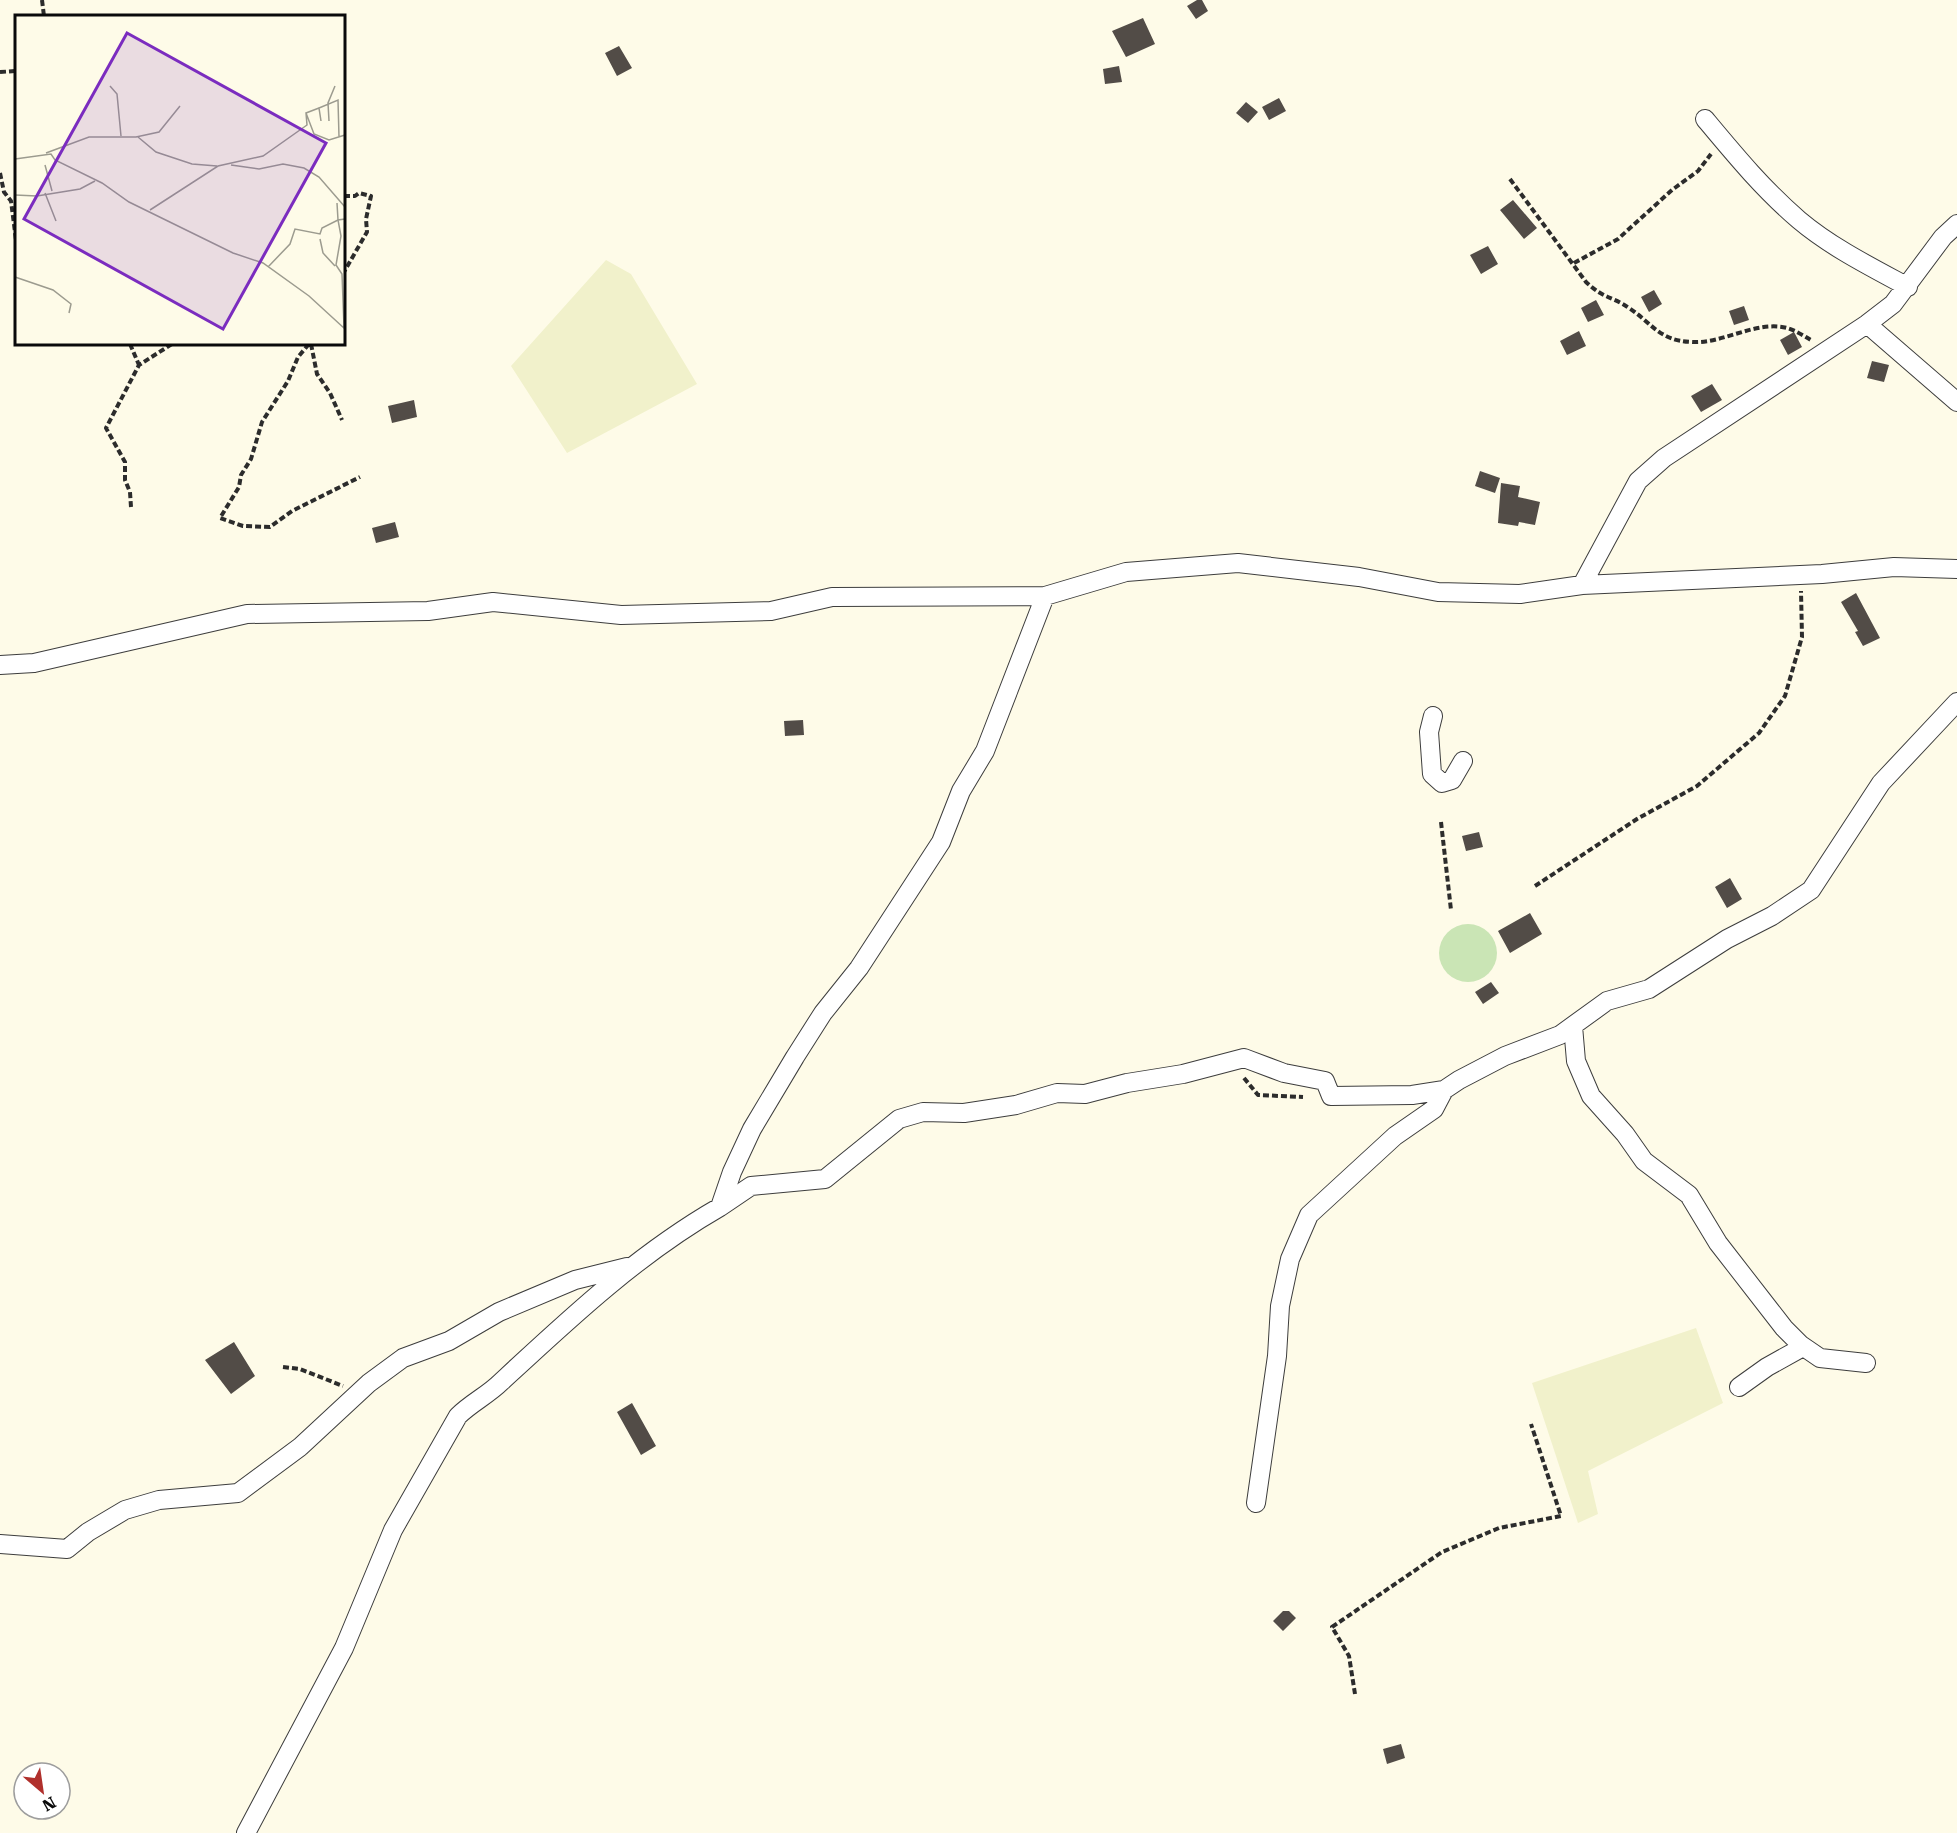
<svg xmlns="http://www.w3.org/2000/svg" width="1957" height="1833" viewBox="0 0 1957 1833" font-family="'Roboto Serif',serif">
<style>
.farmland{fill:#f1f1cb}
.green{fill:#cae5b5}
.building{fill:#524c47}
.lines{fill:none;stroke-linecap:round;stroke-linejoin:round}
.minor-casing{stroke:#3d3d3d;stroke-width:20}
.path{stroke:#2c2c2c;stroke-width:4;stroke-dasharray:6 3;stroke-linecap:butt}
.minor{stroke:#fff;stroke-width:18}
.inset-road{fill:none;stroke:#9c9b8f;stroke-width:1.5}
.view{fill:#7b2cbf;fill-opacity:0.15;stroke:#7b2cbf;stroke-width:3}
.inset-edge{fill:none;stroke:#0a0a0a;stroke-width:3}
</style>
<rect width="100%" height="100%" fill="#fefbe8"/>
<path class="farmland" d="M606,260l25,14 66,110 -130,69 -56,-87z
M1696,1328l27,75 -135,68 10,43 -20,9 -46,-140z"/>
<path class="green" d="M1439 953a29 29 0 1 1 58 0a29 29 0 1 1-58 0Z"/>
<path class="building" d="M1197,0h5l6,11 -12,8 -9,-13z
M1143,18l12,26 -29,13 -14,-26z
M619,46l13,22 -15,8 -12,-23z
M1119,66l3,16 -17,2 -2,-15z
M1279,98l7,13 -17,9 -7,-13z
M1246,102l12,10 -10,11 -12,-10z
M1513,200l24,28 -13,11 -24,-29z
M1488,246l10,18 -17,10 -11,-19z
M1654,290l8,14 -13,8 -8,-15z
M1596,300l8,15 -16,7 -7,-14z
M1744,306l5,14 -15,5 -5,-14z
M1579,331l7,15 -19,9 -7,-14z
M1794,332l8,15 -14,8 -8,-15z
M1872,361l17,4 -5,17 -17,-4z
M1712,384l10,16 -21,12 -10,-16z
M414,400l3,17 -25,6 -4,-17z
M1480,471l20,7 -5,15 -20,-7z
M1501,483l19,3 -2,11 22,5 -5,23 -16,-3 -1,4 -20,-3z
M395,522l4,15 -23,6 -4,-15z
M1856,593l24,45 -17,8 -8,-14 3,-1 -17,-29z
M803,720l1,15 -19,1 -1,-15z
M1479,832l4,15 -17,4 -4,-15z
M1730,878l12,21 -15,9 -12,-21z
M1530,913l12,21 -32,19 -12,-22z
M1491,982l8,11 -16,11 -8,-12z
M234,1342l21,34 -24,18 -26,-34z
M632,1403l24,43 -15,9 -24,-43z
M1283,1611h6l7,7 -13,13 -10,-10z
M1401,1744l4,14 -18,6 -4,-15z"/>
<g class="lines">
<defs>
<path id="minor" d="M1705,119c30,36 58,70 94,101 32,27 72,47 109,67
M1867,324l90,78
M1582,585l56,-104 26,-23 203,-134 26,-20 50,-67 14,-13
M0,665l34,-2 213,-49 181,-3 65,-9 128,13 150,-4 61,-14 213,-1 81,-24 112,-9 121,14 79,15 82,2 62,-9 240,-11 72,-7 63,2
M1433,716l-4,16 3,42 10,9 10,-3 11,-19
M1573,1026l3,35 15,35 34,38 19,27 45,34 29,48 66,85 17,17 19,13 46,5
M720,1207l31,-21 74,-7 74,-60 24,-7 41,1 52,-8 41,-12 28,1 42,-11 56,-9 61,-16 40,15 41,8 6,15 81,-1 32,-5
M1739,1387l28,-20 36,-20
M1256,1503l21,-147 3,-50 10,-47 19,-44 86,-79 39,-27 10,-19 15,-10 46,-24 55,-21 47,-34 42,-12 78,-50 45,-23 39,-26 70,-107 76,-81
M0,1544l67,5 21,-17 37,-22 34,-10 79,-7 62,-46 69,-64 34,-25 46,-17 50,-29 76,-32 52,-13
M246,1833l98,-185 49,-118 65,-114c13,-13 30,-21 43,-34 69,-64 137,-128 219,-175l12,-35 20,-43 43,-72 28,-44 36,-45 82,-126 20,-51 24,-40 60,-155"/>
</defs>
<use href="#minor" class="minor-casing"/>
<path class="path" d="M42,0l2,16
M0,72l16,-1
M0,173l4,19 7,9 5,39
M1510,179l76,103c18,17 26,14 43,26 23,15 30,33 63,34 31,2 64,-22 95,-14 8,2 17,8 24,12
M344,196h11l4,-3 12,3 -5,23 1,13 -23,40
M1574,263l44,-24 54,-49 26,-19 13,-17
M130,344l9,21
M309,344l-11,13 -10,24 -26,41 -11,37 -10,16 -2,12 -19,31 23,8 27,1 22,-16 68,-34
M311,344l6,30 13,19 12,27
M131,507l-1,-15 -5,-12v-18l-19,-34 33,-63 33,-21
M1441,822l10,88
M1535,886l102,-67 60,-33 62,-53 26,-37 17,-59 -1,-46
M1244,1078l14,17 45,2
M283,1367l17,2 43,17
M1355,1694l-6,-38 -17,-29 110,-75 57,-24 62,-12 -30,-92"/>
<use href="#minor" class="minor"/>
</g>
<g transform="translate(15 15)">
<rect width="330" height="330" fill="#fefbe8"/>
<path class="inset-road" d="M95,71l7,8 4,42M304,93l-13,5 8,21 15,6 16,-5M306,106l-2,-13 19,-8 1,37M314,106l-1,-18 7,-17M123,122l18,15 36,12 25,2M31,138l43,-16h47l23,-5 21,-26M0,144l36,-5 4,6 47,23 27,19 104,51 30,10 46,33 36,33M30,150l7,26M216,150l28,4 24,-5 21,4 15,9 26,30M30,178l11,28M0,180l22,1 43,-7 15,-8M135,195l68,-44 45,-10 44,-31 -1,-12M305,224l3,14 12,13M253,252l22,-23 5,-15 25,5 2,-6 16,-8 -1,-17M0,262l38,13 18,14 -2,9M329,312l-2,-53 -6,-9 5,-29 -3,-16 7,-1"/>
<path class="view" d="M112,18l199,110 -103,186 -199,-110z"/>
<rect width="330" height="330" class="inset-edge"/>
</g>
<g transform="translate(42 1791) rotate(151)"><circle r="28" fill="#ffffff" stroke="#9d9d9d" stroke-width="1.5"/>
<path d="M0-4.5L10 22L0 15L-10 22Z" fill="#b0302c"/>
<text y="-9" font-size="16" font-weight="bold" text-anchor="middle" fill="#0a0a0a">N</text>
</g>
</svg>
